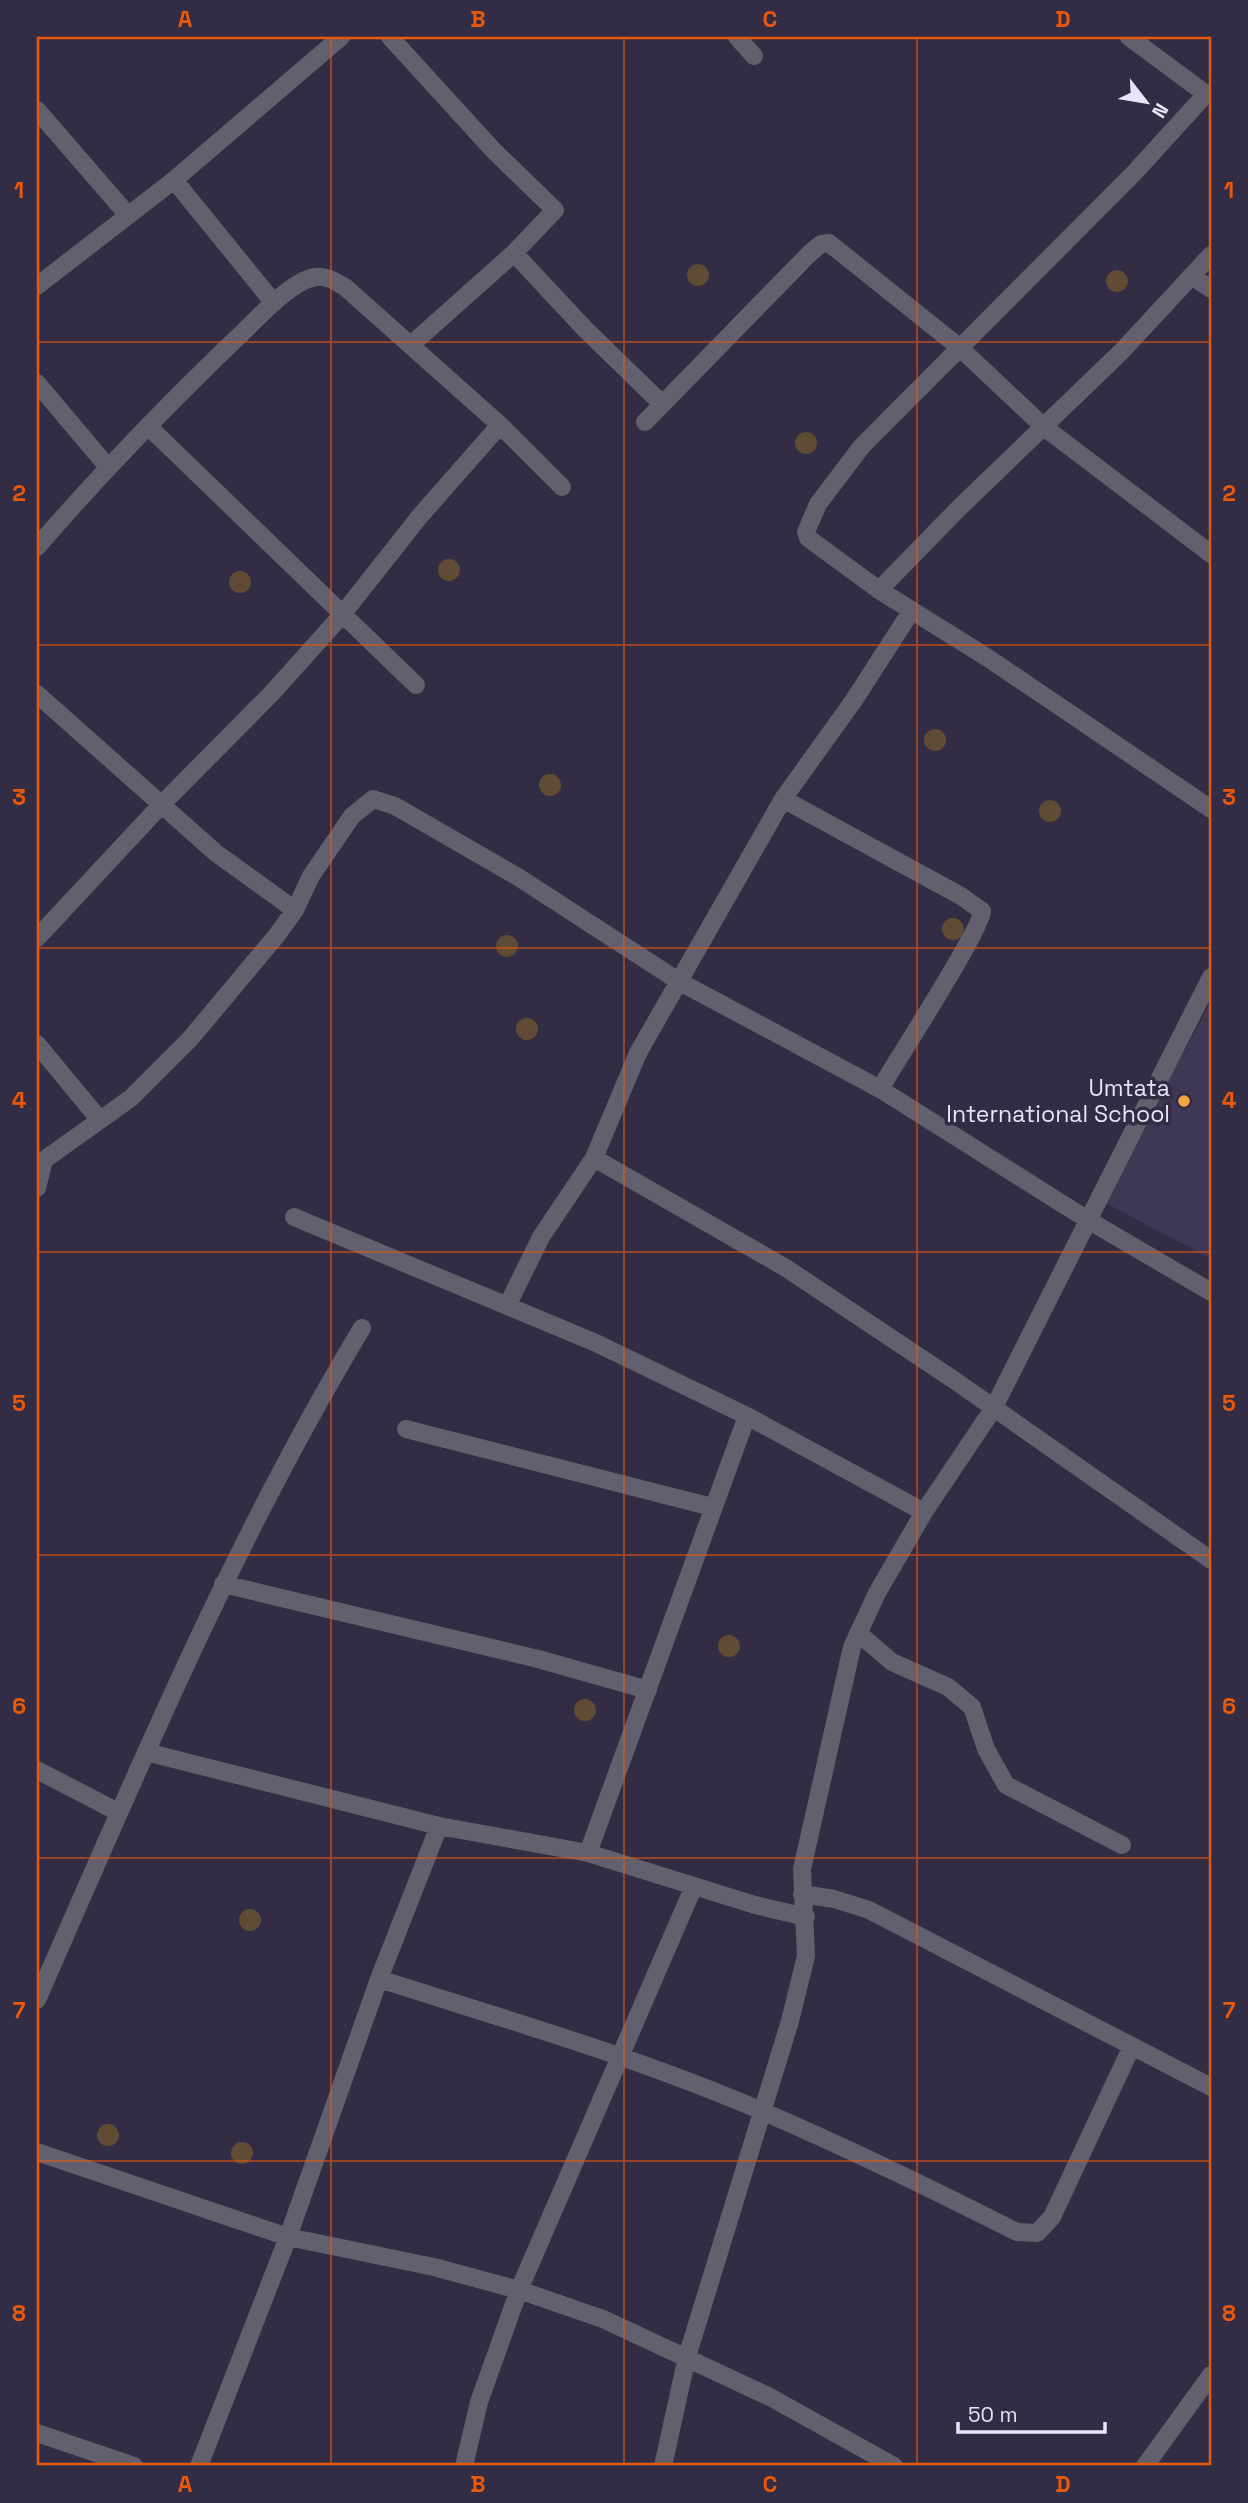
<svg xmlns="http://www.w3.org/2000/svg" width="1248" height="2503" viewBox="0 0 1248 2503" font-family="'Space Grotesk',sans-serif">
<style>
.built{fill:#3e3756}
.building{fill:#604b34}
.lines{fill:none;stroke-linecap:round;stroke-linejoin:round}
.minor{stroke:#62606d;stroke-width:18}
.grid{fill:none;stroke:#e8590c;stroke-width:2;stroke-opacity:0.55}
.poi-dot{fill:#f2a541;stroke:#322c45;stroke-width:2.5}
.labels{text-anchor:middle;stroke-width:7;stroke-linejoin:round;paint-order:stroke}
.poi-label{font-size:23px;fill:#e8e5f6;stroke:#322c45;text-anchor:end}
.neatline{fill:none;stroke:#e8590c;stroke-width:2.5}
.grid-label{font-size:23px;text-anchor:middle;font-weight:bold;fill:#e8590c}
</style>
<rect width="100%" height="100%" fill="#322c45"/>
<path class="built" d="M1211,1002v257l-109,-58z"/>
<path class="building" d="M687 275a11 11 0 1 1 22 0a11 11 0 1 1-22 0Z
M1106 281a11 11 0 1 1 22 0a11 11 0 1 1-22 0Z
M795 443a11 11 0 1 1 22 0a11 11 0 1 1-22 0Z
M438 570a11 11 0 1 1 22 0a11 11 0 1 1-22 0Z
M229 582a11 11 0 1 1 22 0a11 11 0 1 1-22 0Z
M924 740a11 11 0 1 1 22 0a11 11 0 1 1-22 0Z
M539 785a11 11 0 1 1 22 0a11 11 0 1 1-22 0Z
M1039 811a11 11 0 1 1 22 0a11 11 0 1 1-22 0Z
M942 929a11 11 0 1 1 22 0a11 11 0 1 1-22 0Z
M496 946a11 11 0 1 1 22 0a11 11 0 1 1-22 0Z
M516 1029a11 11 0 1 1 22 0a11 11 0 1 1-22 0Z
M718 1646a11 11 0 1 1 22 0a11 11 0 1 1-22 0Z
M574 1710a11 11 0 1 1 22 0a11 11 0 1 1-22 0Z
M239 1920a11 11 0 1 1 22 0a11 11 0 1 1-22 0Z
M97 2135a11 11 0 1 1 22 0a11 11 0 1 1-22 0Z
M231 2153a11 11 0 1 1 22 0a11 11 0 1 1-22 0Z"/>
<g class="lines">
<path class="minor" d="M390,37l104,114 61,59 -41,43 -102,91
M737,37l17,19
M1129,37l77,57h5
M1206,94l-71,78 -273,274 -44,58 -12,28 2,6 71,52 109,68 223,151
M37,110l90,104
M174,180l100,123
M514,253l71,76 77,75
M1191,276l20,13
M37,286l137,-106 167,-143
M37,383l70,83
M645,422l165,-169 11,-9 8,-1 130,104 85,80 167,127
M149,427l267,258
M37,547c64,-74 132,-144 203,-212 17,-16 51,-54 75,-58 11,-2 21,5 30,10l155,138 62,62
M879,590l81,-83 161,-155 90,-97
M37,694l179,159 79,57
M783,799l178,97 21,15c0,18 -87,152 -102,178
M37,938l125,-134 110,-111 69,-77 79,-100 80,-91
M37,1044l62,75
M594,1158l192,110 168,112 257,180
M37,1188l7,-28 87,-62 59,-59 87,-104 18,-25 16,-34 41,-60 21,-17 22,7 123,71 162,105 200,107 208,131 123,72
M294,1217l302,126 151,73 177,96
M507,1306l34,-69 53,-79 44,-105 145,-254 71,-99 58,-90
M406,1429l306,78
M223,1584l315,75 110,31
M858,1633l34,29 56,25 24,20 14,42 20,36 116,60
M146,1752l293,74 149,27 167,52 51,12
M37,1770l81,42
M588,1853l159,-437
M802,1894l32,5 35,11 342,177
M379,1979c129,41 260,79 385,133 86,37 170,78 253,120l20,1 15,-16 79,-169
M37,2000c100,-228 196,-458 325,-672
M37,2152l251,85 146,30 85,23 84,29 167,78 124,69
M37,2433l97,33
M199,2466l89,-229 91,-258 60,-153
M464,2466l15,-64 40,-112 175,-404
M663,2466l24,-109 103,-336 16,-65 -4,-87 50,-222 25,-54 47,-81 69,-103 218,-432
M1145,2466l66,-91"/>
</g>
<path class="grid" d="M331,37v2429M624,37v2429M917,37v2429M37,342h1174M37,645h1174M37,948h1174M37,1252h1174M37,1555h1174M37,1858h1174M37,2161h1174"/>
<circle class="poi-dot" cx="1184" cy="1101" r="7"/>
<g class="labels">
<g class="poi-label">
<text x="1170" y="1096">Umtata<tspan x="1170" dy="26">International School</tspan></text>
</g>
</g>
<rect width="1248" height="2503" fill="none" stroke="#322c45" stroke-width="77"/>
<g transform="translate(1146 102) rotate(121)" stroke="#322c45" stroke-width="5" paint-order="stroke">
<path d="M0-5L12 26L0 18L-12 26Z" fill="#e8e5f6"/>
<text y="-10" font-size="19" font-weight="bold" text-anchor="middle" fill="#e8e5f6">N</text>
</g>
<path d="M958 2422v10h147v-10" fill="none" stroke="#e8e5f6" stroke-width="3.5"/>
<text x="968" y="2422" font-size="21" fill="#e8e5f6" stroke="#322c45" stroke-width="5" paint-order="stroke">50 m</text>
<rect x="38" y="38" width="1172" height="2426" class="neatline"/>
<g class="grid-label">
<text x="185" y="27">A</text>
<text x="478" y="27">B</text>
<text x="770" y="27">C</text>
<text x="1063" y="27">D</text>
<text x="19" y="198">1</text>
<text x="1229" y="198">1</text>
<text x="19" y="501">2</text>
<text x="1229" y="501">2</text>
<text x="19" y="805">3</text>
<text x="1229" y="805">3</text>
<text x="19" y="1108">4</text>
<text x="1229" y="1108">4</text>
<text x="19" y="1411">5</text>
<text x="1229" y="1411">5</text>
<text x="19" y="1714">6</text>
<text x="1229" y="1714">6</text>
<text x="19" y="2018">7</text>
<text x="1229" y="2018">7</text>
<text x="19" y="2321">8</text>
<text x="1229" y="2321">8</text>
<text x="185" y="2492">A</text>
<text x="478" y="2492">B</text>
<text x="770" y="2492">C</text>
<text x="1063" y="2492">D</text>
</g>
</svg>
